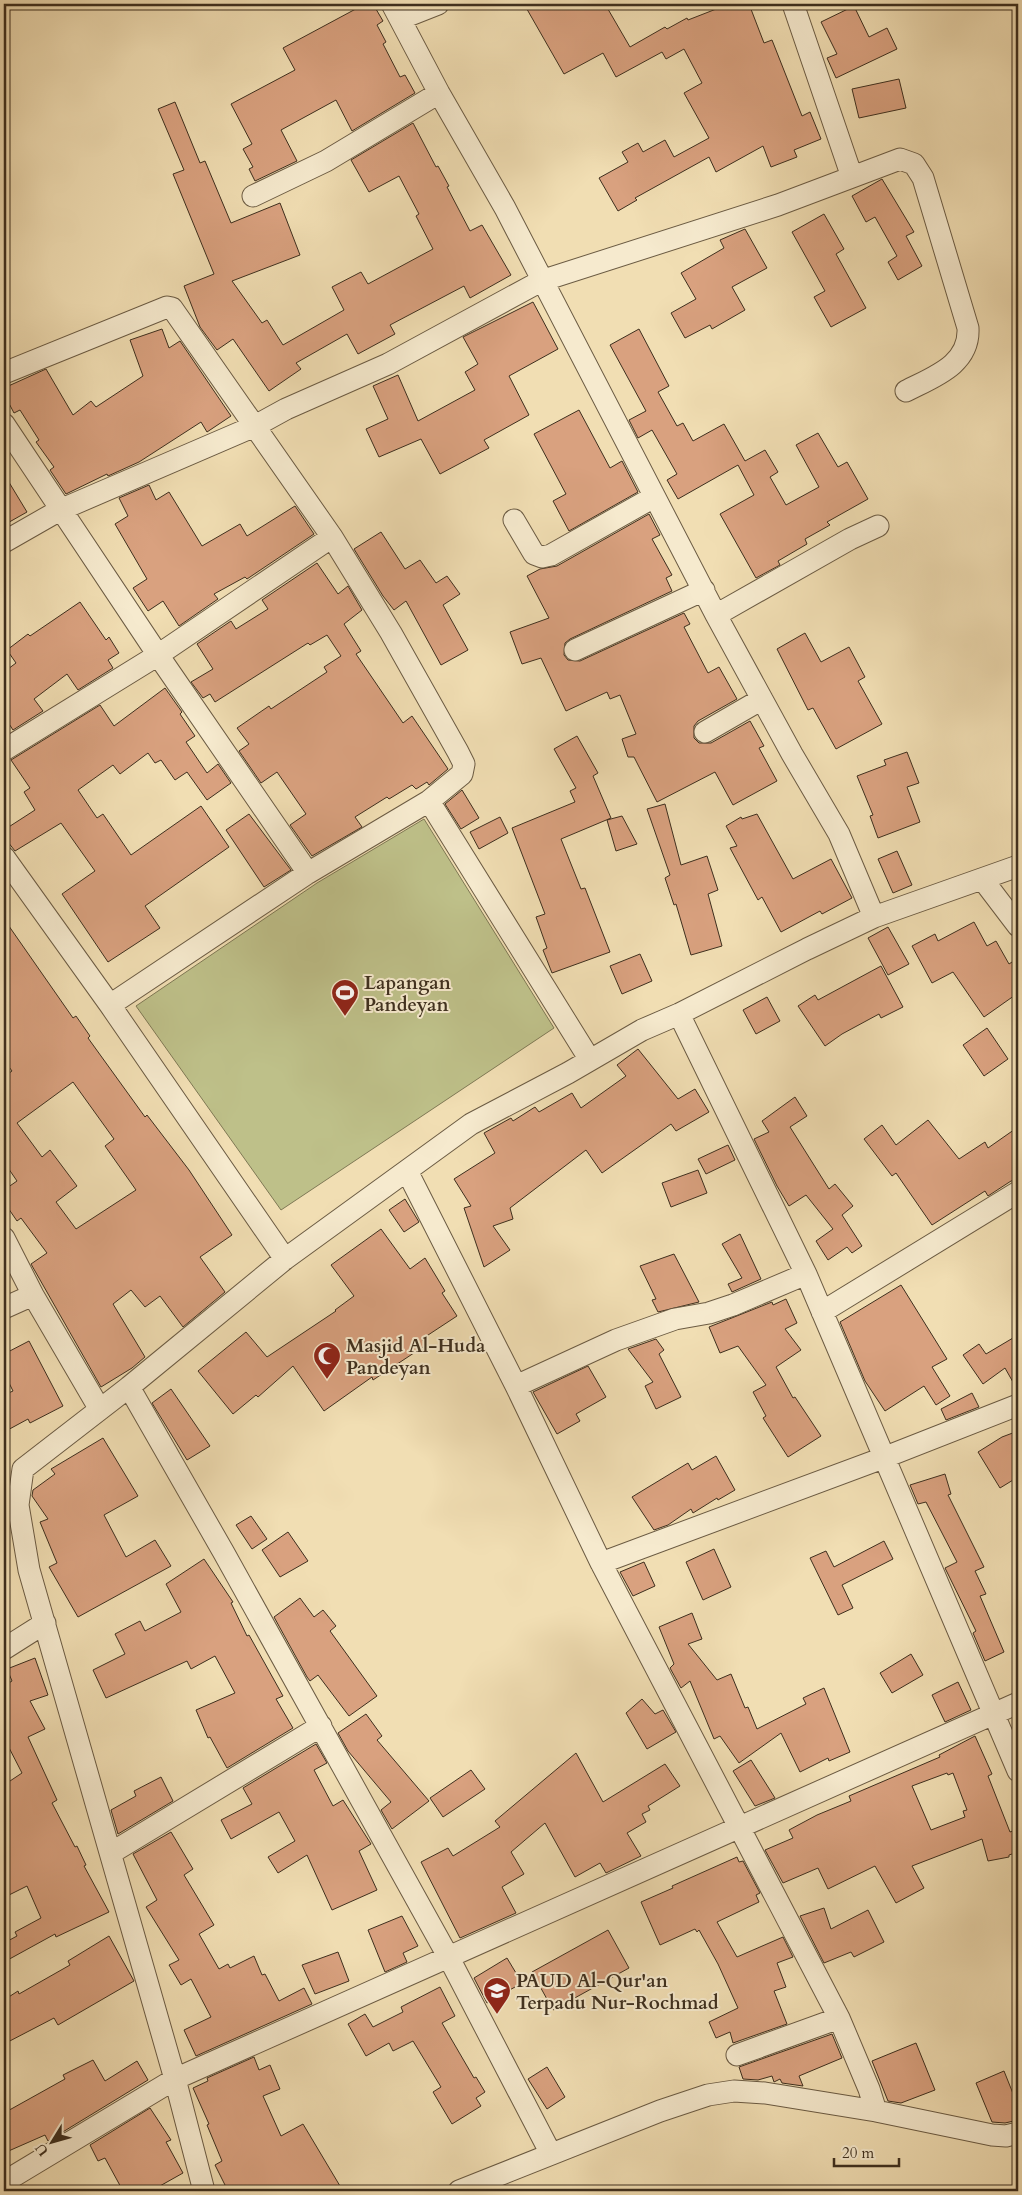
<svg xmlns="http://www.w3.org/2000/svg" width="1022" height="2195" viewBox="0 0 1022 2195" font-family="Cardo,serif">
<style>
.green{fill:#bec089;stroke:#7e7854}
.building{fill:#d9a17f;stroke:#3e2f1e;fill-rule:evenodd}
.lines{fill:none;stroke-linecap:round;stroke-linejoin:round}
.minor-casing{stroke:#6b5b43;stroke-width:23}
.minor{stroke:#f6eace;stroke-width:21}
.labels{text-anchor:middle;stroke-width:4;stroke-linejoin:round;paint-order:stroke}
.poi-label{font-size:19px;font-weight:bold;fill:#3e2f1e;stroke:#f6eace;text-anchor:start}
</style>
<rect width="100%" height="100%" fill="#f1deb3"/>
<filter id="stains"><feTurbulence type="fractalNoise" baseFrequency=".004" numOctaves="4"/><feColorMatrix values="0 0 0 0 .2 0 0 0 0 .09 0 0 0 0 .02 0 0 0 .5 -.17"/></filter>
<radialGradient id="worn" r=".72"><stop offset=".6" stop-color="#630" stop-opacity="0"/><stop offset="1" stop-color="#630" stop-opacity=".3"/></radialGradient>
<path class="green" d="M424,819l130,209 -273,182 -145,-204 181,-123z"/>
<path class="building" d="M365,4h8l10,17 -6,4 9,17 -3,2 17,33 5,-2 10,18 -63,38 -16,-31 -55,30 16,31 -42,20 -6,-12 4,-2 -10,-18 9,-5 -21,-40 64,-34 -12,-22z
M524,4h81l25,43 35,-20 2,2 20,-11 1,2 41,-16h20l15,39 8,-3 30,76 8,-4 11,27 -27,11 3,7 -26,10 -8,-21 -47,26 -7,-15 -74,41 2,2 -19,11 -19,-33 29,-16 -6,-10 16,-9 5,9 22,-12 9,17 35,-19 -25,-45 18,-10 -18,-34 -18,10 -4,-7 -46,25 -13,-24 -39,21z
M854,6l15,31 18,-9 10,21 -61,29 -9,-20 10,-4 -16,-32z
M899,79l7,29 -47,10 -7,-29z
M175,102l25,61 5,-2 26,62 49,-20 20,52 -68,26 30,42 5,-3 16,25 61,-35 -12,-23 29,-15 7,12 65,-35 -17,-33 3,-2 -20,-38 -30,16 -18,-32 62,-37 23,44 2,-1 11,20 -2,1 23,44 12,-6 29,50 -41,23 -6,-12 -74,39 5,9 -37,20 -11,-20 -51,29 5,6 -32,22 -36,-52 -16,11 -17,-23 -16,-41 30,-12 -41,-100 11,-4 -26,-61z
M882,179l32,53 -8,4 16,30 -24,14 -10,-18 9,-6 -22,-39 -9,5 -14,-26z
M824,214l20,35 -8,5 30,54 -35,19 -17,-30 11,-6 -33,-59z
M745,229l22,39 -35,19 13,23 -33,19 -2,-4 -25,13 -14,-25 25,-14 -15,-26 43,-25 -4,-8z
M533,302l25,47 -49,27 20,39 -45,25 5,8 -49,26 -19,-35 -42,18 -13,-28 22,-10 -15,-33 25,-11 20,46 57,-31 -10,-18 13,-8 -15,-27z
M162,329l7,19 11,-7 51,75 -24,16 -6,-10 -62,40 -31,14 -1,-2 -41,20 -16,-24 4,-3 -18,-25 3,-2 -19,-30 -6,3 -10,-19v-6l42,-19 27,46 18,-14 5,6 47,-31 -13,-36z
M639,329l30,57 -11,6 19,34 6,-3 10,18 31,-17 21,37 20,-11 13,22 -8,5 16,28 33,-18 -23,-42 22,-12 20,34 9,-5 21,37 -41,23 3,3 -25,14 2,5 -29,17 2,4 -24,13 -36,-64 34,-19 -16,-30 -60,34 -11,-19 10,-6 -25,-44 -14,8 -9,-18 17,-9 -36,-66z
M579,410l31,58 12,-7 16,31 -69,39 -16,-30 13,-7 -32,-60z
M4,474l23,38 -23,13z
M149,485l7,15 13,-8 33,54 38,-22 7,12 48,-30 19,28 -67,45 -2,-2 -31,17 4,5 -39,27 -16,-25 -15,10 -15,-23 14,-9 -32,-55 13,-8 -9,-18z
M649,514l11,21 -8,4 20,36 -6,3 6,13 -102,48 -5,4 -1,12 4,5 12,1 104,-48 6,11 -6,3 24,46 11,-6 18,32 -39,22 -4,5v12l5,5h12l39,-22 14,25 -5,2 18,33 -44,24 -18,-33 -58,30 -23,-45h-6l-6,-18 14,-5 -16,-39 -10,4 -3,-7 -41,19 -25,-53 -19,6 -12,-32 39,-14 -22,-42 13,-7 17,-3z
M381,532l24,37 15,-9 16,23 11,-7 13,18 -17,11 25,45 -27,15 -35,-64 -12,9 -11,-14 -29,-47z
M317,563l21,31 10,-8 14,24 -18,14 17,27 -5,3 47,69 9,-7 36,53 -19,16 -2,-3 -11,7 -4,-4 -23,14 -2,-2 -32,20 7,10 -50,29 -22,-31 16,-11 -29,-42 -16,11 -22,-32 10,-7 -12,-16 32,-22 2,3 56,-37 -3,-5 17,-11 -14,-21 -17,10 -2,-2 -93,59 -5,-8 -7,4 -12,-16 22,-13 -16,-25 34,-23 5,8 32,-20 -6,-9z
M80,602l26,38 3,-3 10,16 -11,7 5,8 -35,22 -11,-16 -33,25 9,12 -30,19 -9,-14v-44l12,-9 -9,-13 21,-16 2,2z
M805,633l16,29 28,-15 16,30 -7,4 24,43 -46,25 -23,-41 -5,2 -31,-61z
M165,688l17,24 -2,2 15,22 -9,6 21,31 11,-9 13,19 -24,17 -20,-28 -12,8 -14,-20 -6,3 -7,-10 -28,21 -7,-9 -35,25 19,28 6,-4 28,41 70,-49 28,41 -84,59 15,22 -52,34 -46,-68 33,-23 -34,-48 -46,28 -11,-14v-7l31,-20 -11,-18 6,-4 -19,-28 89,-55 14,21z
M577,736l21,37 -5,3 18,42 -50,21 20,50 4,-1 25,64 -58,21 -9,-23 4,-2 -11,-31 9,-3 -33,-86 63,-26 -5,-11 6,-3 -22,-39z
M907,752l12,31 -12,4 13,35 -42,16 -8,-22 3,-1 -16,-39 29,-11 -2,-5z
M462,790l17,28 -18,11 -16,-25z
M665,804l16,61 26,-9 11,34 -10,4 14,52 -31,9 -15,-51 -2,1 -9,-27 5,-3 -23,-66z
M249,814l42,56 -27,17 -38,-57z
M757,814l36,65 38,-20 21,39 -30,16 -2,-3 -39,21 -19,-35 -4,3 -28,-52 7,-2 -11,-20 15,-9 1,2z
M622,816l15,28 -21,7 -9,-31z
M500,817l8,16 -29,16 -9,-17z
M897,851l15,34 -19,8 -15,-34z
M4,919l69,99 3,-2 14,20 -2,2 57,79 2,-2 42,55 43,65 -32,22 25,35 -42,35 -23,-31 -15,11 -14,-17 -18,14 32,53 -13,11 -31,19 -70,-123 16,-11 -26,-35 -4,3 -13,-19v-12l13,-9 -13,-19v-85l8,-6 -8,-11zM73,1082l41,57 -9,7 31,44 -60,39 -20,-27 21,-16 -27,-36 -8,7 -25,-34z
M974,922l13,24 9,-5 13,23 9,-6v35l-34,24 -31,-45 -21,11 -20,-37 23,-12 3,7z
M888,927l21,37 -21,11 -20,-37z
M640,954l12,27 -30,13 -12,-28z
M881,966l22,41 -22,11 -2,-4 -37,20 -17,12 -27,-40 17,-11 3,5z
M767,997l13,24 -24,13 -13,-24z
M987,1028l21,31 -24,17 -21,-31z
M638,1049l40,50 17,-10 14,23 -33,19 -5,-7 -69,49 -16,-23 -76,58 3,11 -20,7 17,24 -26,17 -20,-59 7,-2 -17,-27 41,-26 -11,-20 27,-15 2,3 22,-14 4,5 33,-19 9,15 45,-32 -9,-11z
M795,1097l12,19 -17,11 39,62 6,-5 18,22 -11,9 20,31 -10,7 -5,-6 -19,13 -12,-19 17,-12 -27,-34 -17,11 -12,-20 -23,-47 15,-7 -7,-11z
M928,1120l31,39 26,-17 3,6 30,-21v53l-7,1 -23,15 -3,-5 -53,34 -36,-52 -4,3 -28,-37 18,-14 14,20z
M728,1145l7,15 -29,14 -8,-15z
M698,1170l9,23 -36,14 -9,-24z
M405,1199l14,23 -15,10 -15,-22z
M381,1229l29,40 15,-11 20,33 -3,2 15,23 -35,23 4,6 -53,35 -1,-3 -48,34 -31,-45 -35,31 -2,-2 -23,19 -35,-43 48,-39 21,25 69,-46 -1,-1 19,-14 -23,-31z
M740,1234l21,45 -29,13 -4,-8 14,-6 -20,-34z
M674,1254l25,48 -41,10 -6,-12 4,-1 -16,-33z
M901,1285l46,74 -15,8 18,29 -14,9 -12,-19 -39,25 -20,-30 -25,-59z
M786,1299l11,24 -12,6 16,21 -25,17 17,31 2,-1 26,39 -33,21 -25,-39 3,-2 -13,-24 13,-7 -28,-39 -18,7 -11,-26 63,-25 1,3z
M1018,1335v56l-13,-23 -22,16 -20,-29 16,-11 7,10z
M656,1339l8,11 -5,4 22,43 -25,12 -11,-23 8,-4 -25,-33z
M29,1341l34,65 -33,17 -2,-4 -24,13v-37l9,-4 -9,-18v-19z
M588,1366l18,31 -30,17 4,7 -23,13 -24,-42z
M171,1389l39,57 -23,14 -35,-57z
M972,1393l7,14 -33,13 -5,-11z
M1018,1431v46l-18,11 -22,-36 24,-15z
M103,1438l35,58 -34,19 22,42 29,-17 16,26 -93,51 -29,-50 8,-4 -17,-41 8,-3 -16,-23 1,-6 22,-16 -4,-5z
M716,1456l19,34 -17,10 -1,-2 -24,15 -2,-4 -23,16 -14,5 -22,-33 56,-34 4,7z
M945,1474l6,20 -3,1 36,72 -9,4 11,23 -6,2 24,56 -19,9 -12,-28 3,-2 -31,-63 12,-6 -31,-60 -8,2 -8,-19z
M251,1516l16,23 -15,10 -16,-24z
M288,1532l20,29 -28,16 -18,-27z
M884,1541l9,18 -51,26 11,23 -15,7 -28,-57 16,-7 8,16z
M714,1549l17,38 -28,13 -17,-38z
M204,1559l29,43 -2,1 16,33 2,-1 34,61 -7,3 17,29 -66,40 -17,-31 -2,1 -12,-28 39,-17 -20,-37 -24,13 -4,-8 -81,37 -13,-28 32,-16 -10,-20 25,-13 5,10 36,-19 -15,-28z
M644,1562l11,24 -22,10 -13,-24z
M300,1598l14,19 9,-7 13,16 -6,5 47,65 -28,20 -31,-41 -8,6 -3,-4 -33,-60z
M692,1613l10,26 -14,5 29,36 14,-6 14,34 3,-1 9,22 49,-25 -3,-6 21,-10 26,64 -21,9 -1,-3 -28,14 -19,-39 -42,30 -19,-27 -6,3 -24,-58 -9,7 -11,-20 4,-4 -15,-37z
M911,1654l12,21 -31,18 -12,-20z
M35,1658l13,37 -18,6 15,28 -17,8 29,63 -5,3 23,44 2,-1 9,19 -2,1 25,46 -53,25 -1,-3 -51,28v-19l13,-7 -2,-4 26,-14 -14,-32 -18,9 -5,-9v-101l18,-12 -18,-35v-52l8,-5 -5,-12z
M958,1682l13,28 -26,12 -13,-27z
M642,1699l13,15 8,-4 13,22 -29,17 -21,-36z
M366,1714l16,22 -5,4 52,61 -37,28 -11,-19 10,-8 -43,-51 -10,-18z
M975,1736l17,38 -4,2 22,56 8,-3v23l-9,3v2l-21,4 -6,-22 -70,27 12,22 -28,15 -21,-37 -47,23 -10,-21 -35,15 -18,-33 28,-12 -4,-8 28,-15 34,-14 -2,-5 91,-39 -1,-2zM947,1773l1,2 5,-2 14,37 -4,1 2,6 -34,13 -19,-44z
M316,1744l11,19 -13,7 19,36 10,-6 28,44 -12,7 18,39 -45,20 -25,-55 -29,18 -10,-16 27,-16 -16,-29 -48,27 -10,-19 31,-16 -9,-16z
M576,1753l27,49 62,-38 15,22 -32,20 2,4 -8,4 4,8 -19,11 14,23 -35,17 -6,-10 -25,14 -30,-54 -34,29 13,22 -22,13 14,26 -56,25 -39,-76 27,-14 5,8 47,-29 -5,-6z
M751,1760l24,38 -20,8 -22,-35z
M471,1770l14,19 -42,28 -13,-19z
M161,1777l12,24 -55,33 -7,-24 25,-14 -2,-5z
M171,1832l22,37 -9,6 30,50 -15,9 20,35 9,-5 2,4 24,-12 8,19 3,-1 14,27 25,-13 8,16 -116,52 -12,-26 27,-13 -20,-38 -10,6 -12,-20 10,-5 -33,-53 11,-7 -24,-46z
M737,1857l2,5 4,-1 17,32 -4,2 3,7 -42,20 20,35 46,-20 10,20 -16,6 9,24 -12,4 13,33 -54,19 -3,-11 -14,6 -7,-16 29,-14 -20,-44 -19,-34 -2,2 -2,-3 -35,16 -19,-43 32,-14 -1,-2z
M824,1908l7,21 37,-19 16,32 -30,15 -3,-5 -27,11 -24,-47z
M402,1916l16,30 -15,7 4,9 -22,10 -17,-42z
M608,1930l21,38 -76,42 -21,-38z
M109,1936l25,45 -76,44 -4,-7 -50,26v-44l14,-9 1,3 51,-29 -2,-4z
M338,1952l11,29 -34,13 -13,-29z
M507,1958l15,25 -35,20 -13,-25z
M440,1987l15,29 -13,7 32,55 2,-1 9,15 -9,6 5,8 -29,18 -19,-32 8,-5 -28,-46 -20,10 -4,-8 -23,13 -18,-32 17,-10 8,13 30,-15 -2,-5z
M832,2034l10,24 -43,18 4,10 -21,-3 -2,-4 -6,3 -2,-6 -14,4 -15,-1 -4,-12z
M916,2043l19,47 -34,13 -13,-2 -16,-40z
M254,2057l5,13 11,-5 10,24 -17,7 18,40 22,-12 40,67h-115l-13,-26 7,-4 -15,-36 2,-1 -16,-36 15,-7 -1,-3z
M93,2060l12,21 32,-20 11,19 -100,61 -3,-6 -41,18v-40l61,-34 -2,-4z
M547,2067l18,30 -18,12 -19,-30z
M1004,2071l14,35v14l-13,3 -13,-1 -16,-39z
M150,2108l21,32 -5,2 17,31 -32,18h-28l-18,-33 -7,3 -8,-16z"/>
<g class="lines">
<defs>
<path id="minor" d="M392,4l47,89 66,115 211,407 76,139 47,80 35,83
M793,4l59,173
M400,19l38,-15
M253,196l73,-35 113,-68
M4,373l163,-66 5,1 160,229 59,96 67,119 6,12 -2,10 -33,27
M4,424l154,231 150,218
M514,520l20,34 8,3 9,-2 103,-58
M4,542l56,-32 195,-84 31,-17 102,-45 153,-83 237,-76 122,-46 14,5 9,14 45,150c2,37 -35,49 -62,63
M716,615l134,-76 28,-13
M575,650l129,-60
M705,732l57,-33
M4,750l154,-95 174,-118
M4,857l106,148 175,254
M983,880l35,46
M110,1005l198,-132 121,-72 161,259
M679,1014l127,260 212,497
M407,1171l109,215 85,177 238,455 30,71 7,22 116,24 14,1 12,-3
M4,1238l29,57 66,113
M4,1308l29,-13
M822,1312l196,-120
M516,1386l100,-46 59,-21 34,-6 24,-8 73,-31
M129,1387l95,166 225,405 102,196
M601,1563l282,-105 135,-53
M4,1649l41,-26
M111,1853l210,-127
M737,2055l102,-37
M4,2182l171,-103 843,-376
M204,2191l-29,-112 -146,-509 -11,-65 5,-36 106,-82 156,-128 186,-135 97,-51 74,-43 37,-16 128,-65 67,-32 144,-51
M459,2191l201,-80 48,-16 26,-4 31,2 111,18"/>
</defs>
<use href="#minor" class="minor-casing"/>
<use href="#minor" class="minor"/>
</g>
<defs>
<symbol id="stadium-pin" viewBox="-11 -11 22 30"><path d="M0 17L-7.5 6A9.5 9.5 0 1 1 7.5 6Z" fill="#8f2418" stroke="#f6eace"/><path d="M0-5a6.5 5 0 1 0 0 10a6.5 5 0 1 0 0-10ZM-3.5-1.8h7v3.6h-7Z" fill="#fff"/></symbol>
<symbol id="mosque-pin" viewBox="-11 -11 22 30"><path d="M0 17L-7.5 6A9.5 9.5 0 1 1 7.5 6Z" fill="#8f2418" stroke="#f6eace"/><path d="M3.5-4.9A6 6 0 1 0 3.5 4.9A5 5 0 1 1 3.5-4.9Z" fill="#fff"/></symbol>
<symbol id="school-pin" viewBox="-11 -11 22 30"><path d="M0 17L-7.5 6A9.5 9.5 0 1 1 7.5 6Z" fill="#8f2418" stroke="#f6eace"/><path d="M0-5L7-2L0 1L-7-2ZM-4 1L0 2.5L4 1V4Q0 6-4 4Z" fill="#fff"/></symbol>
</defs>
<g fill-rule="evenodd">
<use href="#stadium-pin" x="329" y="977" width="32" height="43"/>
<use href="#mosque-pin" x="311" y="1340" width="32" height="43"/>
<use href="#school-pin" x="481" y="1975" width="32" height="43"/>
</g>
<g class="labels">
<g class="poi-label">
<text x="364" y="989">Lapangan<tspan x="364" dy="22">Pandeyan</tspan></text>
<text x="346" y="1352">Masjid Al-Huda<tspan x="346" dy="22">Pandeyan</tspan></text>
<text x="516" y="1987">PAUD Al-Qur'an<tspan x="516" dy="22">Terpadu Nur-Rochmad</tspan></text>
</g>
</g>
<rect width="1022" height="2195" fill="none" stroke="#f1deb3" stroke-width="20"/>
<rect x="5" y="5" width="1012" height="2185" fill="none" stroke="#3e2f1e" stroke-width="2.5"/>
<rect x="10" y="10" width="1002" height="2175" fill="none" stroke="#3e2f1e"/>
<g transform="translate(52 2142) rotate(233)" stroke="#f6eace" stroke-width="4" paint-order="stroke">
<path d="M0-4L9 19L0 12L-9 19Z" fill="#3e2f1e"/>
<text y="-8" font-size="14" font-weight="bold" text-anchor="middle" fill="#3e2f1e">U</text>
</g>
<path d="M834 2158v8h65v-8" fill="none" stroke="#3e2f1e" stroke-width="2.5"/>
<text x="842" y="2158" font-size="15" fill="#3e2f1e" stroke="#f6eace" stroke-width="4" paint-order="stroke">20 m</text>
<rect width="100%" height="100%" filter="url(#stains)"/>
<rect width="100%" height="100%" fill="url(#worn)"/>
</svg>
